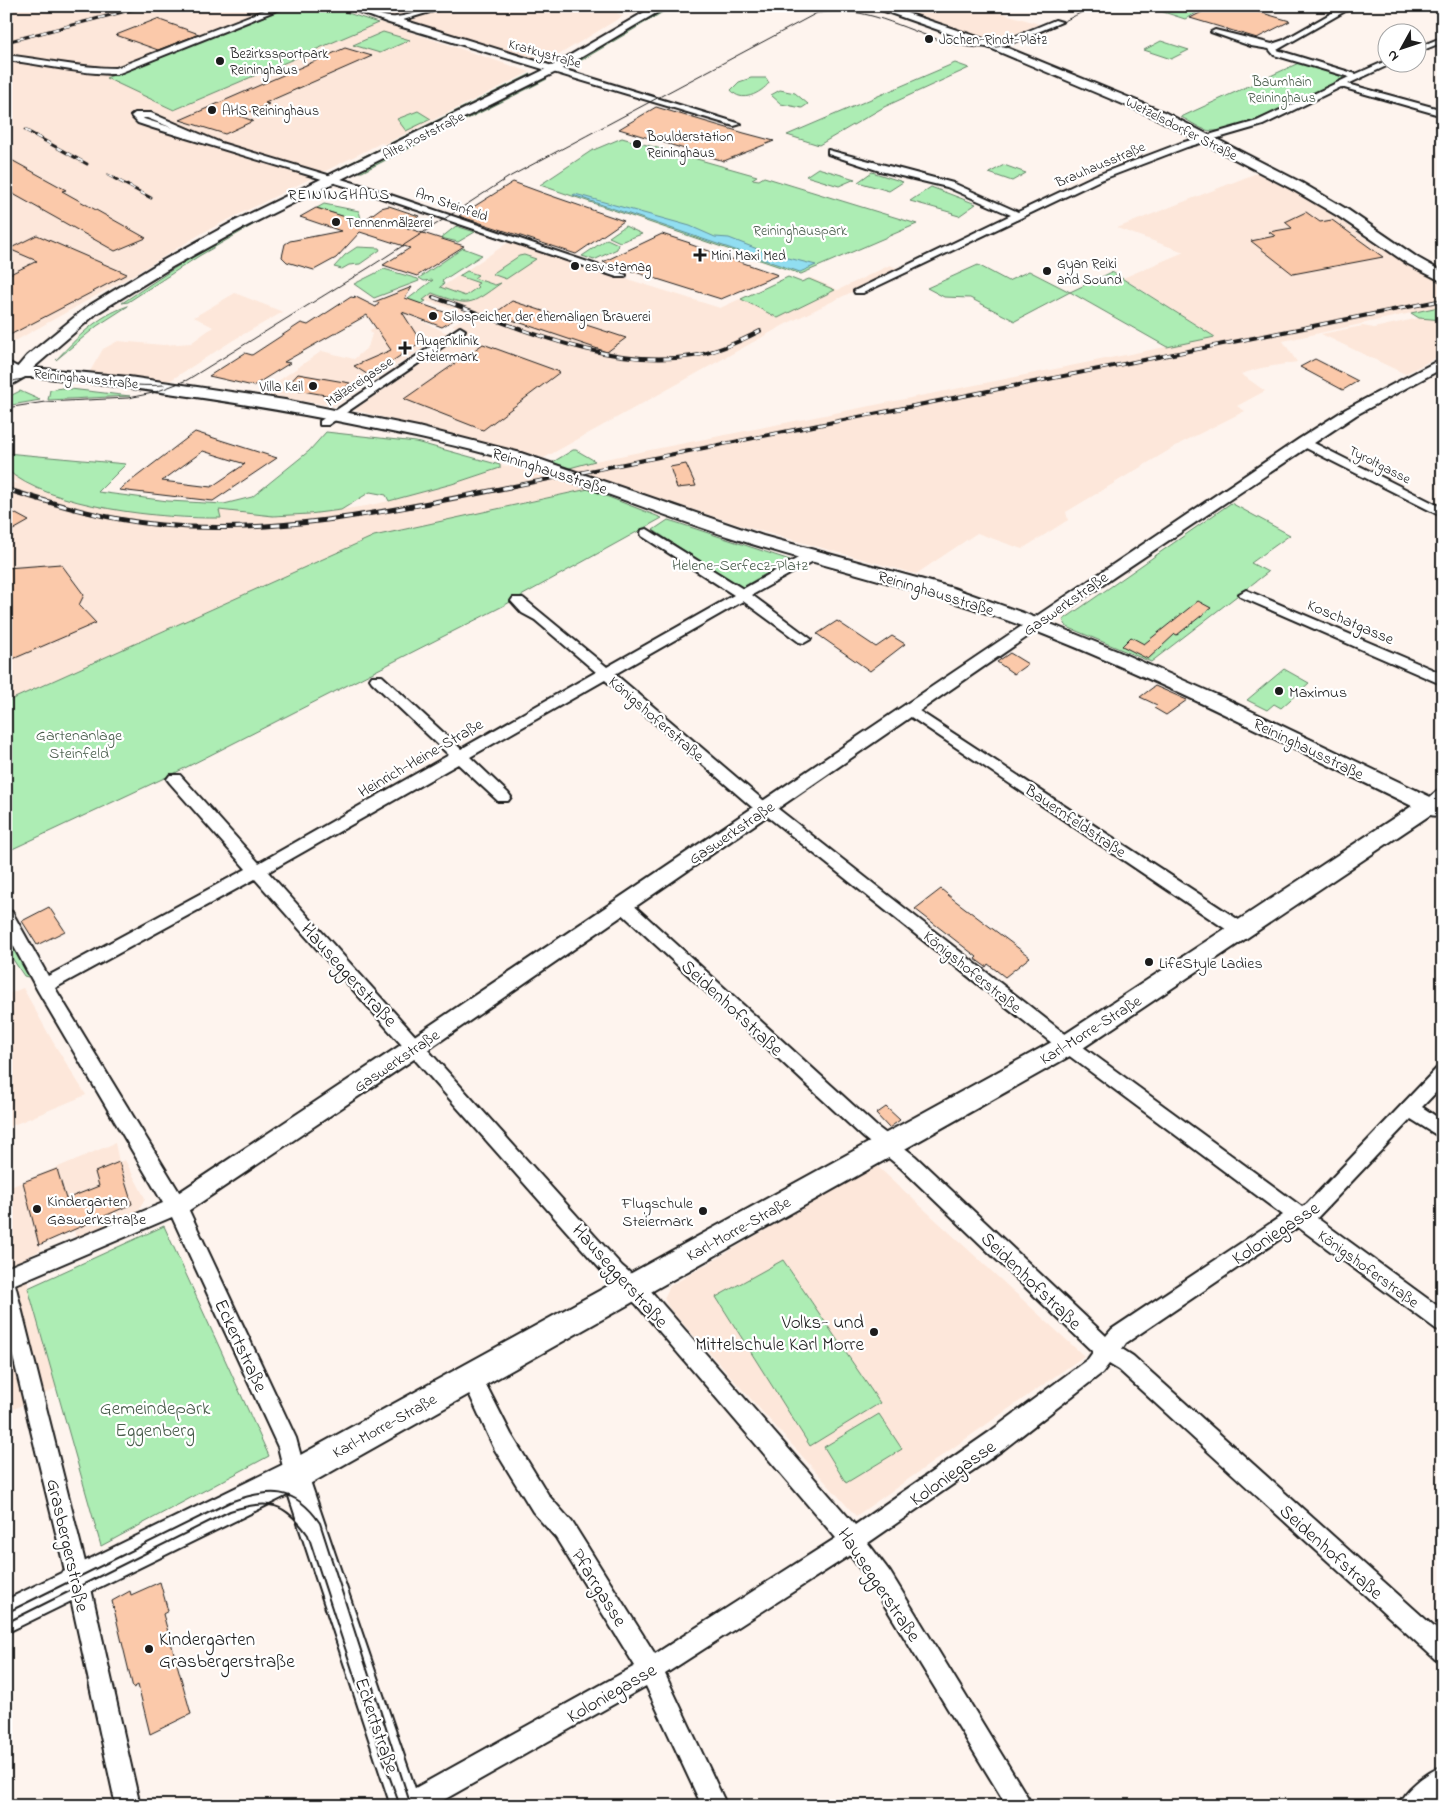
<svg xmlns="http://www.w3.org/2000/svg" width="1449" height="1812" viewBox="0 0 1449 1812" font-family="'Indie Flower',sans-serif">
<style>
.built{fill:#fde7da}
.green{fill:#adedb4;stroke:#648468}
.water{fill:#91def1;stroke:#62909c}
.building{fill:#fbc9aa;stroke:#1c1c1c;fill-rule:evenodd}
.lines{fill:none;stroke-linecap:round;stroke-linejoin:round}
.minor-casing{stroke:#1c1c1c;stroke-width:4}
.tertiary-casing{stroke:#1c1c1c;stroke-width:4}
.secondary-casing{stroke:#1c1c1c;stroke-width:4}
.minor{fill:#fff;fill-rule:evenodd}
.tertiary{fill:#fff;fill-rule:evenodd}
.secondary{fill:#fff;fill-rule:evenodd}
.tram-far1{stroke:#1c1c1c;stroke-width:1}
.tram{stroke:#1c1c1c;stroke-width:2}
.rail-far2-casing{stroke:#1c1c1c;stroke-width:3}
.rail-far1-casing{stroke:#1c1c1c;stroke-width:4}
.rail-casing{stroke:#1c1c1c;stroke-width:5}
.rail-far2{stroke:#fff;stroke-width:2;stroke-dasharray:6;stroke-linecap:butt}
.rail-far1{stroke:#fff;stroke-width:2.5;stroke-dasharray:8;stroke-linecap:butt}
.rail{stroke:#fff;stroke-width:3;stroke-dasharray:9;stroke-linecap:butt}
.poi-dot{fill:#1c1c1c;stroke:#fff;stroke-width:2}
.labels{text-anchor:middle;stroke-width:4.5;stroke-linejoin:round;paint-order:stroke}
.far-poi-label{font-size:14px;fill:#1c1c1c;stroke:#fff;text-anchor:start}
.far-street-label{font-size:14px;fill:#1c1c1c;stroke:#fff}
.far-park-label{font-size:14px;fill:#485b4a;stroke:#fff}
.far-neighbourhood-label{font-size:15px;letter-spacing:1px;fill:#1c1c1c;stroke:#fff}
.street-label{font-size:16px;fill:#1c1c1c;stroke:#fff}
.park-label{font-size:16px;fill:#485b4a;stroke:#fff}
.poi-label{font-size:16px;fill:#1c1c1c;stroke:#fff;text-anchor:start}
.near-street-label{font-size:19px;fill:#1c1c1c;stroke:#fff}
.near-poi-label{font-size:19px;fill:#1c1c1c;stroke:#fff;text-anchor:end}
.near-park-label{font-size:19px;fill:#485b4a;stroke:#fff}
</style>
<rect width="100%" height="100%" fill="#fef4ee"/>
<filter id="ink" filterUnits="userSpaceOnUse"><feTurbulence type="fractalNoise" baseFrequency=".02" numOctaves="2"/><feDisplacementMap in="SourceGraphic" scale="10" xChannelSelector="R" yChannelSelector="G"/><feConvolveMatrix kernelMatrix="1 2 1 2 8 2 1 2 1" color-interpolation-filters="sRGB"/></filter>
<g filter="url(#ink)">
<path class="built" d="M6,6h288l-55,19 -132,53 67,32 206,-88 150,50 -121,60 -24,12 -4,-1 -177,89 -69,42 -129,72z
M360,6h243l20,10 -76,46 -145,-41z
M880,6h99l60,18 -43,18z
M1257,173l54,27 60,42 72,42v22l-160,35 14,21 -36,6 -20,6 24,17 -28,15 8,5 -64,32 -115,69 2,8 -46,29 -45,-16 -61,41 -170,-47 -147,-48 -11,10 -214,47 -368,166v-221l14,3 -14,-8v-7l22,15 18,8 40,11 42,8 60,8 32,-1 -2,-8 55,6 36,-2 57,-8 23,-5 63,-17 48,-16v-3l23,3 21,6 51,-13 620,-124 -92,-59 61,-26 -67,-24z
M509,242l211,66 68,-31 13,5 10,-4 27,12 52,-25 9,4 -115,56 -240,133 -190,-48 113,-78 -15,-7 12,-7 -1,-6 -41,-12z
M235,293l48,19 -48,27 -64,41 -17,1 -65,-8 14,-24 15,-8 45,4 28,-2 22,-16 -19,-10z
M403,312l46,22 -25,13 -90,59 -75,-12 63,-43 32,8 14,-12 4,-13 -2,-4z
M1419,318l24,2v34l-38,20 -84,-40 42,-8 11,2z
M23,988l30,54 33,53 -80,33v-133z
M115,1143l4,19 6,-2 20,38 -6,12 -63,28 -2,-8 -34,15 1,5 -14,7 1,31 28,100 -50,25v-224z
M876,1165l208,191 -228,160 -187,-208 -5,-10 6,-12z"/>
<path class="green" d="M294,6h33l51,17 -204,87 -68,-32 133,-53z
M668,6h5l-98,58 -6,1z
M1134,6h75l-24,13 -40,-13 -4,2z
M383,32l27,8 -30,13 -27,-8z
M1161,41l28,9 -18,9 -27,-9z
M1303,61l41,17c-21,14 -108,54 -132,53 -10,0 -22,-10 -31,-14z
M955,63l14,5 -85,39 -65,38 -32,-10z
M531,74l5,1 -140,68 -54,24z
M545,77l2,2 -185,93h-5z
M751,78h15l3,5c-8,10 -28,21 -38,7l8,-8z
M780,90l15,3 13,11 -6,4 -21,-4 -10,-9z
M418,111l13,8 -25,12 -9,-12z
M622,138l135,38 -5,3 7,1 5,-3 153,47 -116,50 -261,-89 51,-34z
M1004,165l22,8 -14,8 -23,-8z
M818,168l37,11 -16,7 -33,-10z
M872,172l28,9 3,1 -14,9 -31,-9z
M931,187l45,17 -17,12 -7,-2 1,-1 -43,-12z
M324,204l35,7 2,8 -4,2 -40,-13z
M265,218l-66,38 -71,46 -6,1 65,-43z
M456,226l19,6 -17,10 -17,-4z
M625,226l15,7 2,1 -22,8 -11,-5z
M607,239l11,5 -1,5 -23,11 -12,-4z
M357,247l22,1 1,2 -20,14 -11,1 -7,4 -8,-2 11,-12z
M463,248l19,7 -40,26 2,3 -4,3 25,9 13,-9 -2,-2 3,-2 -20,-7 8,-5 11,4 -4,3 21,7 6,-2c-32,23 -31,24 -69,10l-9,7 3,1 -18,12 -8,-8 33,-25 -9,1 -5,-3z
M524,255l12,4 -30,20 -14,-5 27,-18z
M978,265l30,16 21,-10 41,21 42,-20 103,65 -48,10 -97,-55 -55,29 -45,-23 -26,-1 -17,-9z
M384,269l34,10 1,2 -45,17 -20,-14z
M788,277l13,5 8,-3 26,11 -57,28 -37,-19z
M128,306l-31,20 -41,34c22,-23 41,-44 72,-54z
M1443,306v14l-24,-2 -8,-5z
M62,388l68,8 -82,4 2,-10z
M20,391l18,8 2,1 -34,6v-8z
M326,432l90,10 84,23v3l-48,16 -63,17 -3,-6 -16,-3 -29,18 -32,4 -36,2 -54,-6 2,8c-57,1 -172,-10 -215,-49v-16l120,11 -28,28 70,9 56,3 28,-7 57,-46z
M573,450h3l19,11 -29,8 -13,-7z
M588,489l74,29 -159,88 -328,167 -169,79v-150l368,-166z
M1231,503l59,32 -39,28 17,9 -117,90 -84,-35 -4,-7z
M668,520l10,3 112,37 -49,28 -88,-58z
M1284,669l25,14 -28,25 -7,-4 -7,6 -20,-10z
M6,931l25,43 -3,3 -4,-1 -18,-27z
M164,1226l105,230 -168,90 -73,-258z
M783,1260l97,143 -70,43 -94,-149z
M879,1414l23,35 -56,34 -22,-36z"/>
<path class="water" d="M575,194l115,32 25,11 14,1 36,14 51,13 -16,7 -227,-77z"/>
<path class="building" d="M1214,6h24l52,15 -33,17 -67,-20z
M157,19l42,15 -41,16 -42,-15z
M345,48l27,8 -107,47 4,1 -29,12 13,5 -28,13 -45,-14z
M656,107l88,26 30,8 -50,20 -105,-32z
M6,157l60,33 -4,1 84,47 -31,13 -109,-61z
M513,182l30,11 81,28 -48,33 -117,-38z
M389,206l30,10 -12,12 57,18 -47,30 -34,-11 27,-17 -50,-16 -24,26 -22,12 -27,-8 -5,-5 3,-13 5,-3 51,-10 -41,-14 16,-9 46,14 19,-14z
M1306,212l14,10 12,-2 51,37 -90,17 -42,-33 24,-5 -6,-4 23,-4 -7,-6z
M662,234l28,9 -1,1 89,31 -57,24 -118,-37z
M37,235l90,39 -121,63v-61l31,-15 -28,-12z
M412,287l-7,11 53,19 -16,10 -40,-15 19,30 -51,34 -16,-10 37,-16 -24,-35 -83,47 6,1 -37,23 -44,-10 36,-23 7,2 49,-32 7,2 43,-28 5,1 -2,-2 22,11 3,-4 -5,-1z
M512,301l102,33 12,4 -19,14 -113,-38z
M483,344l77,28 -77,58 -79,-31z
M1315,359l43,22 -15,9 -43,-23z
M298,374l52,9 -13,14 -52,-9z
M195,432l82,26 -64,43 -94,-11zM203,451l42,13 -34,23 -49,-6z
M686,464l10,22 -19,2 -7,-21z
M6,509l10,5 13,7 -23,13z
M61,564l23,31 -5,10 17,18 -90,39v-94z
M1198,601l13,7 -34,27 -2,-1 -27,25 -26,-13 9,-9 13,7z
M837,621l39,26 16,-11 13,8 -35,27 -53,-37z
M1010,653l18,11 -14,10 -17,-12z
M1155,686l32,14 -21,15 -12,-7 3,-3 -17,-8z
M941,889l12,10 77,58 -25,20 -17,-13 -2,3 -11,-8 2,-2 -62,-48z
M49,907l16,24 -28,14 -15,-24z
M886,1107l14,13 -11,8 -13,-14z
M119,1162l13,42 -93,41 -16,-63 34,-13 9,30 33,-13 -4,-14z
M160,1582l8,29 -5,3 28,100 -41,20 -12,-49 -5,3 -21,-87 18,-10 1,4z"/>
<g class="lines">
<defs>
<path id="minor" d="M275,6h12l-170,68c-37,0 -74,-10 -111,-14v-5c37,4 73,13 110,13z
M343,6c17,0 41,13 53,11 19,-2 35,-11 54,-11l-47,14 338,104 -7,2 -345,-103z
M1344,6h10l-77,44 79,24 30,-13 9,1 -47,22 95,26v6l-102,-29 -78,38 -76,22 -89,34 -235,112h-8l-1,-2 157,-76 -64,-28 -67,-16 -52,-17v-4l125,33 65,29 74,-35 89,-34 76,-22 92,-44 -75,-22 -5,-6 -18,-3 -40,-14 4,-2 57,14 12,-4z
M1055,20l7,2 -63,26 -7,-2z
M1443,37v5l-27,11v-5z
M135,113h16l70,30 140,42 265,90 -1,2h-8l-262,-88 -202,-61 -15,-5 -7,-7zM143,118h4l26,10 -29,-9z
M460,327l5,3 -1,2 -136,93h-8v-4z
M6,361l19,10 2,2 -6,3 -15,-7z
M1304,438l139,70v9l-143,-72 -2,-3z
M647,529l96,60 64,-36h10l1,3 -1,3 -65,36 59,44 -7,4 -5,-1 -56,-41 -128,73 148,126 14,8 283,222 242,177 5,-3 130,-136 6,-2v19l-21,22 21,14v18l-32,-20 -94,99 126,92v21l-7,-2 -138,-102 -172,116 -4,6 11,7 310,279v28l-8,-4 -316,-289 -10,-6 -7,9 -98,76 -136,94 22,29 143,234h-26l-133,-218 -24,-33 -185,119 62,132h-25l-56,-120 -213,120h-37l3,-9 236,-131 -79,-128 -23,-26 -38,-62 -34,-74 3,-7 7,-3 7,3 33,65 38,62 23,26 83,132 181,-116 -200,-234 -28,-26 -353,-399 -200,109 129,212 112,238 10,37 -3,8 -8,3 -8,-3 -9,-36 -106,-230 -157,67 70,278 55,244h-24l-53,-244 -57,-234v-60l157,-65 -125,-212 -32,-59v-22l6,2 36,64 198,-107 -76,-86 -3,-4 3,-4h10l79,88 190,-108 -77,-73 -2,-3 2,-3h10l79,73 135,-77 -61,-52 -13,-7 -11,-12 2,-3h10l84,69 127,-72 -92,-59 -1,-3 1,-3zM605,680l148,128 14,8 281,224 235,175 -171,114 -6,7 -191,-180 -39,-30 -247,-225 -6,-2 -6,2 -2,4 2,4 247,229 37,30 192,184 -5,7 -100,74 -133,92 -205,-235 -28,-24 -354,-394 190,-108 40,37h10l3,-4 -3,-4 -38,-36z
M1246,590l197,84v11l-202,-88 -2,-3z
M910,705l338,221 2,5 -2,5 -6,1 -6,-1 -331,-223 -2,-3 2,-3z
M1443,789v13l-10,8h-10l-3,-4 18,-16z
M1443,1766v28l-14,12h-31c6,-16 29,-34 45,-40z"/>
<path id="tertiary" d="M1443,358v10l-87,47 -242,162 -691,476 -238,160 -8,4 -8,-4 -4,-7 4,-7 238,-158 892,-602 47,-30z
M295,1462l9,4 4,9 113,331h-30l-109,-331 4,-9z"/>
<path id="secondary" d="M655,6h13l-110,65 -317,158 -69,38 -75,46 -64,55 96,9 156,23 133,27 103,26 242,83 190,52 73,26 91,37 111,49 215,103v14l-13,-2 -353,237 -771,434 -300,147v-33l278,-136 775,-426 353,-232c-132,-64 -264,-133 -403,-185 -84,-31 -172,-51 -257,-77 -82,-25 -160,-58 -241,-83 -49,-15 -99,-25 -149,-35 -107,-22 -214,-37 -323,-49h-14l-19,11v-12l9,-6 12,-14 60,-49 75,-46 69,-38 319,-156z
M870,6h16l112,38 166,68 138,71 46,27 70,48 25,14v10l-35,-18 -70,-48 -46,-27 -136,-71 -166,-70z"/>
</defs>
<use href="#minor" class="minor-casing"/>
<use href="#tertiary" class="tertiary-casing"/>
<use href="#secondary" class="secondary-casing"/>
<use href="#minor" class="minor"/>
<use href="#tertiary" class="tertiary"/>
<use href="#secondary" class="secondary"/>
<path class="tram-far1" d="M6,383c54,-17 103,6 158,2
M6,408l39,-6 83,-4 25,-5 34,-13 183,-113 139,-90 308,-164c14,-1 28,-2 42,0 43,8 81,35 125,35 38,0 77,-27 111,-42"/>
<path class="tram" d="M6,1613l224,-111c39,-14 65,-16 90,21l91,283
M6,1623l224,-112c40,-12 54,-9 78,24l53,162 39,109"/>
<defs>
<path id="rail-far2" d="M6,42l140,-36
M25,130l62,34
M108,175l43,23"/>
<path id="rail-far1" d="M433,297c82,28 171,73 260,59 24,-4 46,-14 67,-25
M504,488l939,-188"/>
<path id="rail" d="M6,489c51,16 102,31 155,36 118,11 233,-15 349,-38"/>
</defs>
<use href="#rail-far2" class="rail-far2-casing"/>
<use href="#rail-far1" class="rail-far1-casing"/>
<use href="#rail" class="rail-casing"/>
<use href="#rail-far2" class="rail-far2"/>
<use href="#rail-far1" class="rail-far1"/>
<use href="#rail" class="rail"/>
</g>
</g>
<g class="poi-dot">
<circle cx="929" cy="39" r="5"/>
<circle cx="220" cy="61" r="5"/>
<circle cx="212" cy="110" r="5"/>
<circle cx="637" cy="144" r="5"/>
<circle cx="336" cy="222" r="5"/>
<path d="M697.5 247.5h5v5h5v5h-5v5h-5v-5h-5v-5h5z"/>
<circle cx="575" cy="266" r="5"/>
<circle cx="1047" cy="271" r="5"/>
<circle cx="433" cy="316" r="5"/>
<path d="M402.5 340.5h5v5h5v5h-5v5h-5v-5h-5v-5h5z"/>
<circle cx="313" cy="386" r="5"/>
<circle cx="1279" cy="691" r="5"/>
<circle cx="1149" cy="962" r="5"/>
<circle cx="37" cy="1209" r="5"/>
<circle cx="703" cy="1211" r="5"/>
<circle cx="874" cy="1332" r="5"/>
<circle cx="149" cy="1649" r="5"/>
</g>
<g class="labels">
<g class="far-poi-label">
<text x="939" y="44">Jochen-Rindt-Platz</text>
<text x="230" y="58">Bezirkssportpark<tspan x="230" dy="16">Reininghaus</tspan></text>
<text x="222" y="115">AHS Reininghaus</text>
<text x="647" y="141">Boulderstation<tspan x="647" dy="16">Reininghaus</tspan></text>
<text x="346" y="227">Tennenmälzerei</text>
<text x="711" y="260">Mini Maxi Med</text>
<text x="1057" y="268">Gyan Reiki<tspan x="1057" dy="16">and Sound</tspan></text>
<text x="585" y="271">esv stamag</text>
<text x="443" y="321">Silospeicher der ehemaligen Brauerei</text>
<text x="416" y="345">Augenklinik<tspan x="416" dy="16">Steiermark</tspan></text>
<text x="303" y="391" text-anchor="end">Villa Keil</text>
</g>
<g class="far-street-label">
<text transform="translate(545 53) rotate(16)" y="5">Kratkystraße</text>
<text transform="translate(1182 128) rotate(27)" y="5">Wetzelsdorfer Straße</text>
<text transform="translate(423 135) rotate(-27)" y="5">Alte Poststraße</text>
<text transform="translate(1100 164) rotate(-23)" y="5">Brauhausstraße</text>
<text transform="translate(452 204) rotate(19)" y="5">Am Steinfeld</text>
<text transform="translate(86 378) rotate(6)" y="5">Reininghausstraße</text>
<text transform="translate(359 381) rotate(-34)" y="5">Mälzereigasse</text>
<text transform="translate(1380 464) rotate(27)" y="5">Tyroltgasse</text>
</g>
<g class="far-park-label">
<text x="1282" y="86">Baumhain<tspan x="1282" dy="16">Reininghaus</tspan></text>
<text x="800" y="235">Reininghauspark</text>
</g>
<g class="far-neighbourhood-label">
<text x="339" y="199">REININGHAUS</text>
</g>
<g class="street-label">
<text transform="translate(550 470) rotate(18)" y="6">Reininghausstraße</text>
<text transform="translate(936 592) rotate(17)" y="6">Reininghausstraße</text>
<text transform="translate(1065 603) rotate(-35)" y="6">Gaswerkstraße</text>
<text transform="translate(1351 621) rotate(23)" y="6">Koschatgasse</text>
<text transform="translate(657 718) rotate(41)" y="6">Königshoferstraße</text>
<text transform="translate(1309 748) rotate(26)" y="6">Reininghausstraße</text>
<text transform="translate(420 757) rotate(-30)" y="6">Heinrich-Heine-Straße</text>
<text transform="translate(1076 820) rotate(34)" y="6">Bauernfeldstraße</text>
<text transform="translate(731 832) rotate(-34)" y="6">Gaswerkstraße</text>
<text transform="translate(973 971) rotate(39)" y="6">Königshoferstraße</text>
<text transform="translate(1090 1029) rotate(-32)" y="6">Karl-Morre-Straße</text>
<text transform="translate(396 1060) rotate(-34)" y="6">Gaswerkstraße</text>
<text transform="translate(738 1228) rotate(-29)" y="6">Karl-Morre-Straße</text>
<text transform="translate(1369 1268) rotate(36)" y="6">Königshoferstraße</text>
<text transform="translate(384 1425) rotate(-29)" y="6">Karl-Morre-Straße</text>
</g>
<g class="park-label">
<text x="740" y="570">Helene-Serfecz-Platz</text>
<text x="79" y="740">Gartenanlage<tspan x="79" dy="18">Steinfeld</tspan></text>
</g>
<g class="poi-label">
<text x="1289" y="697">Maximus</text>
<text x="1159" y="968">LifeStyle Ladies</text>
<text x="47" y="1206">Kindergarten<tspan x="47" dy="18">Gaswerkstraße</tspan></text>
<text x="693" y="1208" text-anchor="end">Flugschule<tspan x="693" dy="18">Steiermark</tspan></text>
</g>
<g class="near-street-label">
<text transform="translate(350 974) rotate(48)" y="7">Hauseggerstraße</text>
<text transform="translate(733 1007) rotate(43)" y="7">Seidenhofstraße</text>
<text transform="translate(1275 1232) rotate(-33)" y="7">Koloniegasse</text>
<text transform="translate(621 1275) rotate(48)" y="7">Hauseggerstraße</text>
<text transform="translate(1032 1280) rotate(44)" y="7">Seidenhofstraße</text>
<text transform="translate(242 1345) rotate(65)" y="7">Eckertstraße</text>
<text transform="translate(952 1472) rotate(-35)" y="7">Koloniegasse</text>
<text transform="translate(69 1545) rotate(77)" y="7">Grasbergerstraße</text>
<text transform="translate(1332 1551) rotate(42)" y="7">Seidenhofstraße</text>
<text transform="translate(880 1584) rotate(56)" y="7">Hauseggerstraße</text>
<text transform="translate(600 1587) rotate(58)" y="7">Pfarrgasse</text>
<text transform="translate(611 1692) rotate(-30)" y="7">Koloniegasse</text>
<text transform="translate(378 1725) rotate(71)" y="7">Eckertstraße</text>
</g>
<g class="near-poi-label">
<text x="864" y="1328">Volks- und<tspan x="864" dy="22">Mittelschule Karl Morre</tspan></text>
<text x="159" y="1645" text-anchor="start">Kindergarten<tspan x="159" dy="22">Grasbergerstraße</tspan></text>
</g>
<g class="near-park-label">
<text x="155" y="1414">Gemeindepark<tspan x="155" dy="22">Eggenberg</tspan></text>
</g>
</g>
<rect width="1449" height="1812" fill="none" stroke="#fff" stroke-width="25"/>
<rect x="12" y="12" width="1424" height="1787" fill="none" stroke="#1c1c1c" stroke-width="2" filter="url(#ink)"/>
<g transform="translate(1402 48) rotate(230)"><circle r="24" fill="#ffffff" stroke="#a4a4a4"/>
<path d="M0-4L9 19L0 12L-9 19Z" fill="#1c1c1c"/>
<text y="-8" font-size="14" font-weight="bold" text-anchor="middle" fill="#1c1c1c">N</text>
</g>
</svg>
